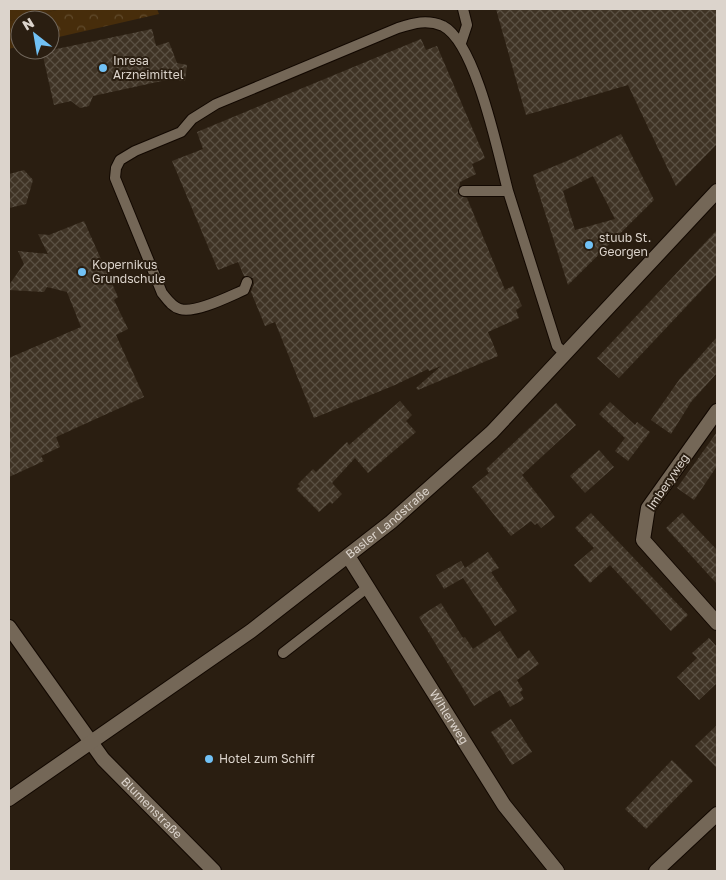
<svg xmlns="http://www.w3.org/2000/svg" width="726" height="880" viewBox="0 0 726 880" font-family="'Golos Text',sans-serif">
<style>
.green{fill:#472d0b}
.forest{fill:url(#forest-crowns)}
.building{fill:url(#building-cross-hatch);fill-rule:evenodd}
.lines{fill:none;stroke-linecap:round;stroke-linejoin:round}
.service-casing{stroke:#120801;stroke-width:12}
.minor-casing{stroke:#120801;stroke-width:16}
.tertiary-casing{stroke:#120801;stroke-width:16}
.service{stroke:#746757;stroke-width:10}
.minor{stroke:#746757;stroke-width:14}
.tertiary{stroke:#746757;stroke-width:14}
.poi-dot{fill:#71c1f5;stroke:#2a1e11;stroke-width:2}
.labels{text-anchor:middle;stroke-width:4;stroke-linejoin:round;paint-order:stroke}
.poi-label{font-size:12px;fill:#dcd4cc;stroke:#2a1e11;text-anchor:start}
.street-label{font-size:12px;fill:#dcd4cc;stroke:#2a1e11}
</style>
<defs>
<pattern id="forest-crowns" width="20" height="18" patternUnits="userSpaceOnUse" patternTransform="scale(1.25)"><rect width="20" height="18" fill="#472d0b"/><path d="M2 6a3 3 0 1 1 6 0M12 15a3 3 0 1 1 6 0" fill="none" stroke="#614b2d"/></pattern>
<pattern id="building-cross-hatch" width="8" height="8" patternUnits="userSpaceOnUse" patternTransform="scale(1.25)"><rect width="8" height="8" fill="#3f3325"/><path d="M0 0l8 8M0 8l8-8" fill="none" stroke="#5a5043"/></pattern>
</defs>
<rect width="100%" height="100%" fill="#2a1e11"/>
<path class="green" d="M9,9h52l-52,12z"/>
<path class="forest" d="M61,9h96l2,5 -109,25v-19h-30v26l-11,3v-28z"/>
<path class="building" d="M496,9h221v135l-41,42 -48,-101 -102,30z
M152,29l4,17 13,-4 8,21 10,2 -2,16 -14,-2 -78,17 -4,10 -9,2 -9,-7 -17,4 -12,-53z
M421,39l5,11 11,-4 48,112 -13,6 4,10 -16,8 -2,12 9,4 38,92 8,-4 9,20 -6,4 3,8 -31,14 10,24 -80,34 -2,-2 25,-22 -12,5 -1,-2 -33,16 -81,33 -39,-96 -10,4 -14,-34 3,-8 -1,-6 -9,-2 -6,-14 -20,8 -46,-109 31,-12 -6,-17z
M621,134l33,66 -86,85 -35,-110 41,-17zM593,176l22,43 -40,11 -12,-39z
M24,170l9,10 -7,24 -17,4v-34z
M84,221l34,76 -4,3 14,29 -12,6 28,62 -88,40 4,10 -19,9 3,5 -35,16v-119l72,-31 -14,-35 -20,-5 -3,5 -35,-2v-5l15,-21 -6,-13 30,3 -10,-20 11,1z
M717,230v44l-98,104 -22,-20z
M717,337v36l-26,29 -20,32 -20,-14 28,-40z
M400,401l12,14 -6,6 10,11 -48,41 -13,-15 -23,25 10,11 -10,10 -2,-2 -11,10 -23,-23 4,-3 -2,-2 15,-15 3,3 31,-30 2,3z
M610,402l25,23 2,-3 13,10 -22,29 -13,-10 10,-13 -26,-24z
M556,403l20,22 -54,50 33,42 -14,11 -4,-5 -2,2 -4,-4 -20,15 -39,-49 17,-14 -3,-4z
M717,432v34l-23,34 -17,-12z
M599,450l15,17 -29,26 -15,-17z
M591,513l97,102 -17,16 -61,-66 -20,18 -16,-18 20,-17 -19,-20z
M682,513l35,37v34l-51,-56z
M488,552l11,16 -8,4 26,39 -22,15 -32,-48 -19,11 -8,-14 25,-14 4,7z
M441,603l22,35 2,-1 8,12 27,-18 18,28 11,-9 10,14 -22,16 6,10 -3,2 4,7 -14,8 -10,-17 -26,16 -55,-89z
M709,638l8,9v36l-18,17 -22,-23 20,-19 -5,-5z
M511,719l21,33 -20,13 -21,-33z
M717,725v43l-22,-22z
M672,760l21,21 -47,48 -21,-20z"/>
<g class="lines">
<defs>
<path id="service" d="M461,43l6,-18 -4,-16
M508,191l49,155 7,7
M247,282l-3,8c-14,6 -49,24 -64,19 -8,-2 -13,-10 -18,-16l-47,-115 1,-10 4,-8 15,-9 46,-19 11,-13 24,-15 182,-76c16,-5 29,-9 45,-2 33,17 55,127 65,165h-44
M283,653l85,-66"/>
<g id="minor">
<path d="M717,411l-69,97 -5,32 74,83"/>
<path id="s1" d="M348,556l156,249 53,66"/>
<path id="s2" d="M9,627l94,132 111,112"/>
<path d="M656,871l61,-57"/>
</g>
<g id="tertiary">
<path id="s3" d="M9,799l242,-168 140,-109 101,-90 225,-241"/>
</g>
</defs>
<use href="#service" class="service-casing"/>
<use href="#minor" class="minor-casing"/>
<use href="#tertiary" class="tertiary-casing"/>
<use href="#service" class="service"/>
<use href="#minor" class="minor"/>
<use href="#tertiary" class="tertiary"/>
</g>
<g class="poi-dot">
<circle cx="103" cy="68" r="5"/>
<circle cx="589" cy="245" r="5"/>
<circle cx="82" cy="272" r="5"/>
<circle cx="209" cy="759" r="5"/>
</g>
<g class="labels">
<g class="poi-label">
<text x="113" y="65">Inresa<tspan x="113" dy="14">Arzneimittel</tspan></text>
<text x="599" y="242">stuub St.<tspan x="599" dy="14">Georgen</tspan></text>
<text x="92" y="269">Kopernikus<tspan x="92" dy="14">Grundschule</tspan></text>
<text x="219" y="763">Hotel zum Schiff</text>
</g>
<g class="street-label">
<text transform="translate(668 482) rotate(-56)" y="4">Imberyweg</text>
<text dy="4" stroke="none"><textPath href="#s3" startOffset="469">Basler Landstraße</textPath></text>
<text dy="4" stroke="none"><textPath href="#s1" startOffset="190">Wihlerweg</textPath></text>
<text dy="4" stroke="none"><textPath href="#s2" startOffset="231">Blumenstraße</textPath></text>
</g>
</g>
<rect width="726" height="880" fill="none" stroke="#dcd4cc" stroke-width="20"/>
<g transform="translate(35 35) rotate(329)"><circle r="24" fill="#2a1e11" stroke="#71675c"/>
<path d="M0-4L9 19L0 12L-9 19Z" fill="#71c1f5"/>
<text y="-8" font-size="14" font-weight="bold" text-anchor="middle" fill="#dcd4cc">N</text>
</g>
</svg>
